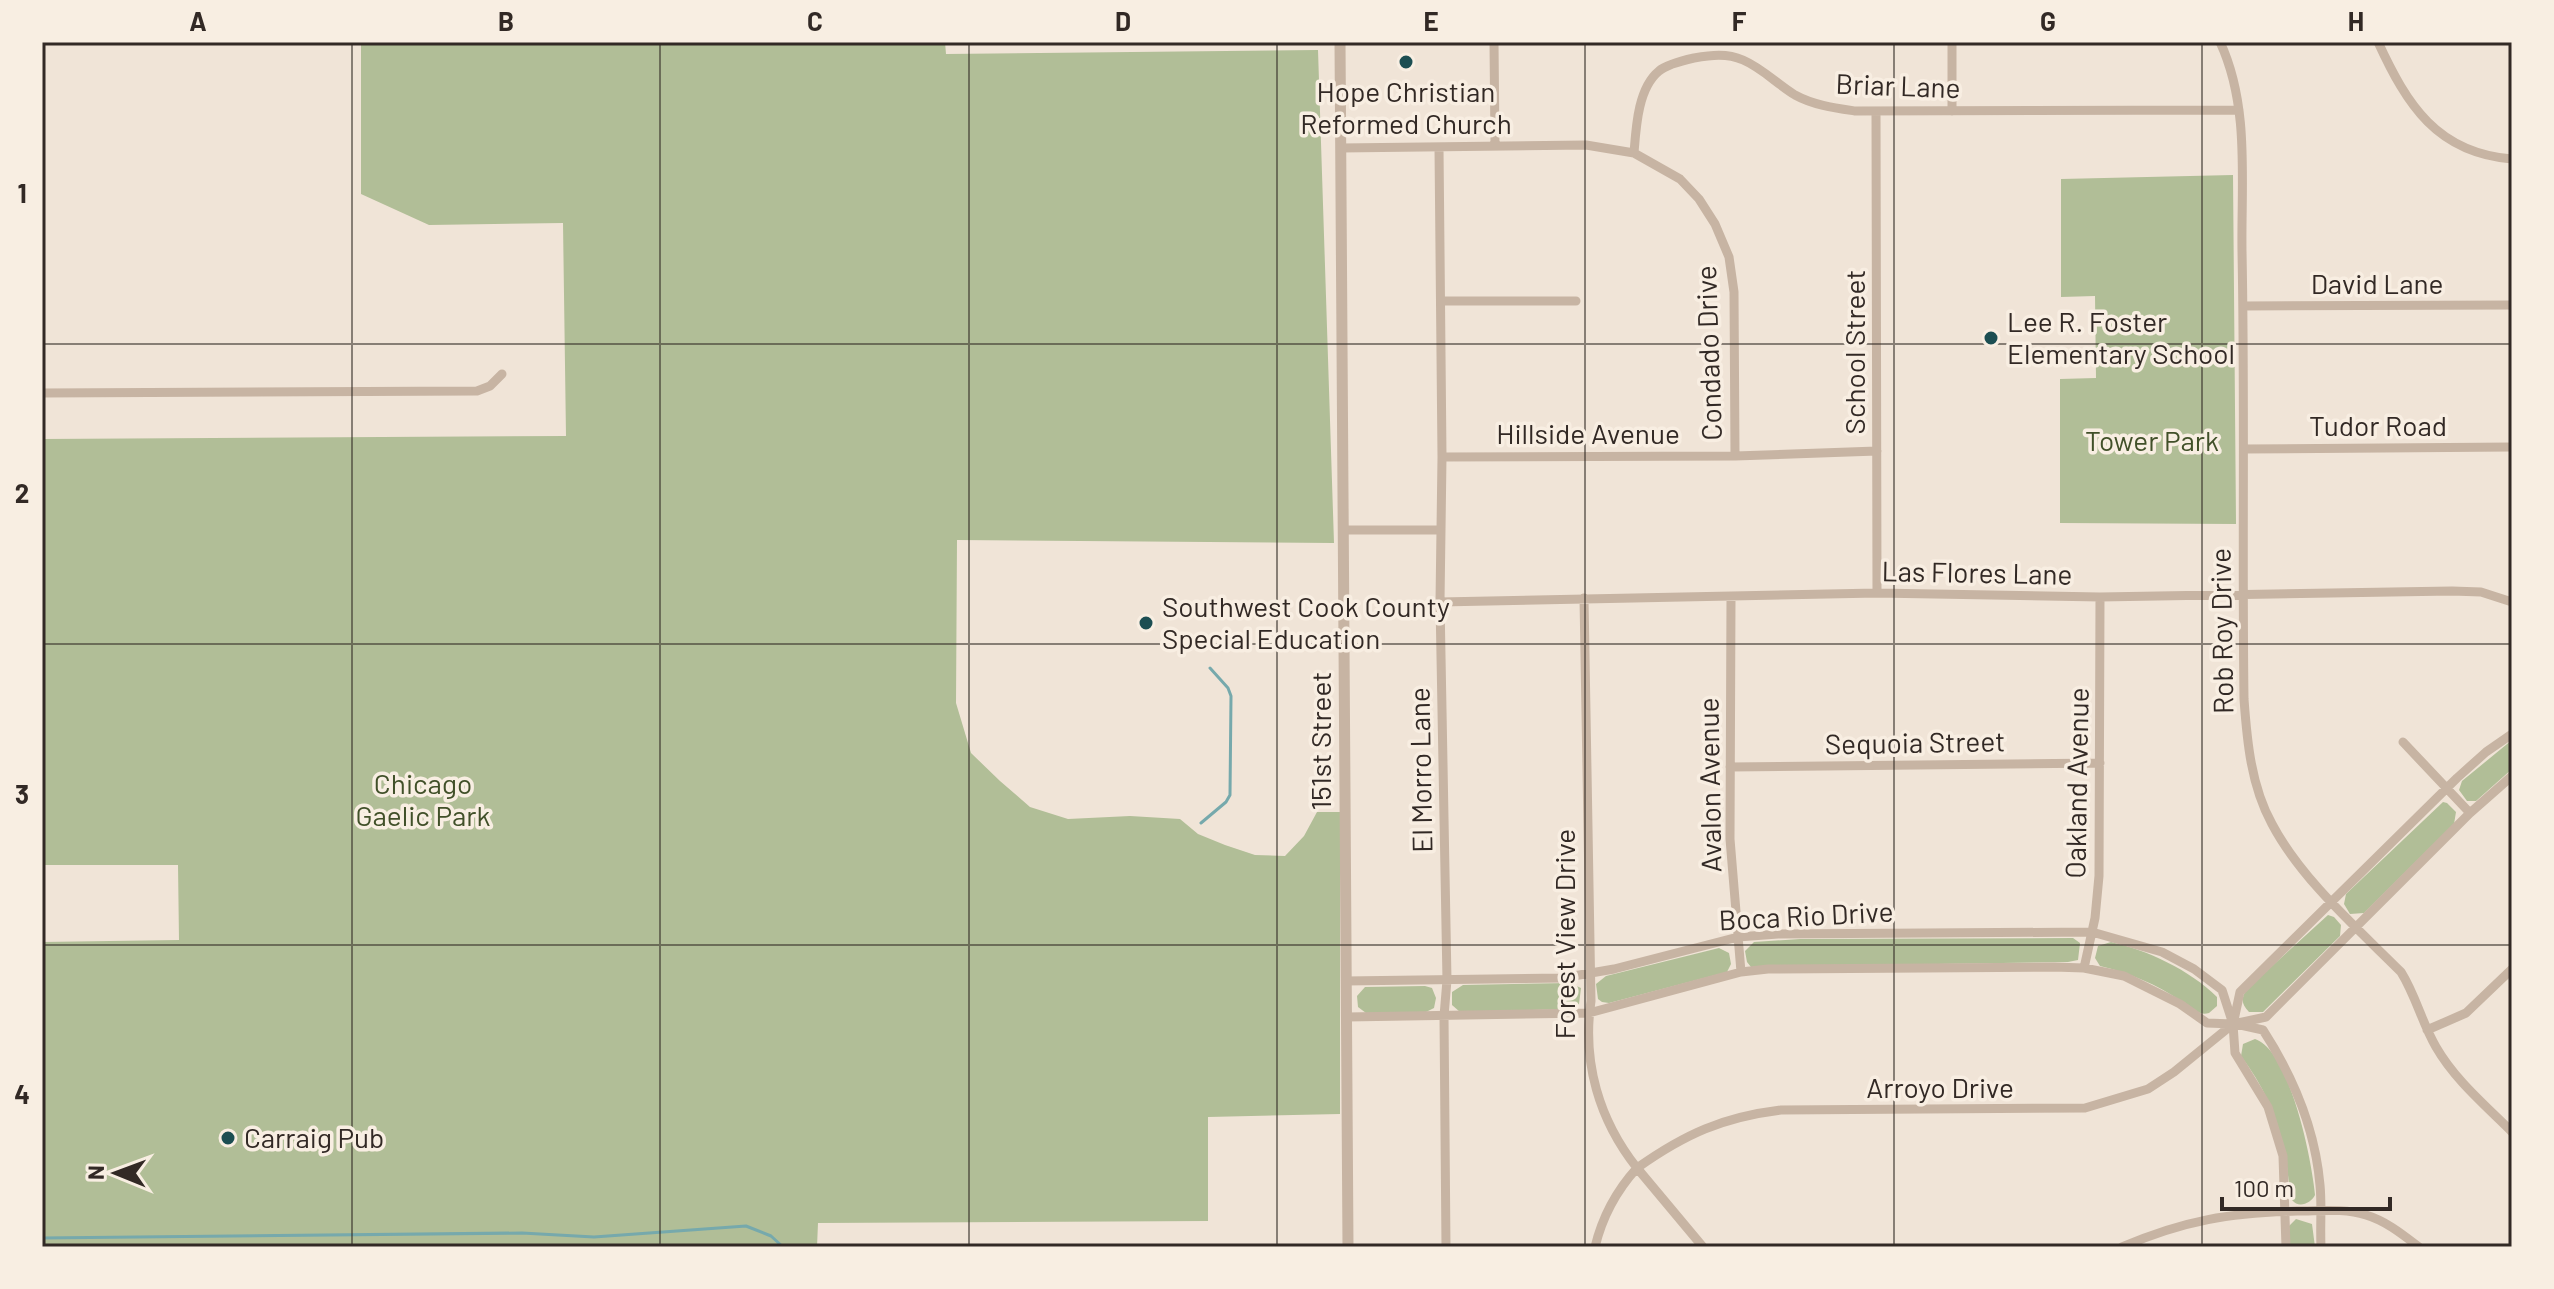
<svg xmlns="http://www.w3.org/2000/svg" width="2554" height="1289" viewBox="0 0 2554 1289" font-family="Barlow,sans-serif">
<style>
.green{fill:#b1be97}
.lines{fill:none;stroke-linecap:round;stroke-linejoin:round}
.stream{stroke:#76a9ac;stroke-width:3}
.minor{stroke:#c7b4a3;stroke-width:9}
.tertiary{stroke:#c7b4a3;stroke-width:11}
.grid{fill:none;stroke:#322925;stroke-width:2;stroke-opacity:0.55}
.poi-dot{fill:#1c4e52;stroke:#f8eee2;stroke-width:3}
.labels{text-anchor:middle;stroke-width:7;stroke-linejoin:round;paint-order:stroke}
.street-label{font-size:28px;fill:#322925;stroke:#f8eee2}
.poi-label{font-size:28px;fill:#322925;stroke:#f8eee2;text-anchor:start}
.park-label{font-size:28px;fill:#415029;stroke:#f8eee2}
.neatline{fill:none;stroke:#322925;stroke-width:3}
.grid-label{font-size:26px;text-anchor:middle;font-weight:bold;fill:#322925}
</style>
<rect width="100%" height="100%" fill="#f0e4d7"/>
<path class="green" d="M361,42h584l1,12 372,-4 16,493 -377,-3 -1,163 15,50 29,28 30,26 38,12 62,-3 50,3 18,15 27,11 30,10 30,1 19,-20 13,-24h23v302l-132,3v104l-390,2 -1,24h-775v-305l137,-2 -1,-75h-136v-426l524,-3 -3,-213 -134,2 -68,-31z
M2233,175l3,349 -176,-1v-144l36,-1 -1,-82 -34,1v-118z
M2512,740v29l-36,32h-9l-8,-11 3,-9z
M2443,802l4,1 9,9 -2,12 -90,89 -14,1 -6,-10 2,-10z
M2328,915l6,2 7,8 -1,11 -77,76h-14c-8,-8 -8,-14 -2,-23z
M2073,938l7,5 -2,17 -10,2 -317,5 -4,-5 -2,-11 9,-9 46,-3z
M2111,942c36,8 79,28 106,55v9l-8,7c-11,3 -18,-5 -27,-11 -25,-18 -53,-29 -82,-36l-5,-8 3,-12z
M1719,948l10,5 2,11 -4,8 -118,31 -7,-1 -4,-3 -2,-15 10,-8z
M1570,983l11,5 -2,16 -11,5 -108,3 -8,-7v-13l11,-7z
M1425,986l7,2 4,10 -2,10 -8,4 -60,1 -8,-6 -1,-11 8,-9z
M2255,1039c35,11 57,122 60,156 -4,8 -16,14 -23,5 -4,-16 -4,-34 -8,-51 -7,-34 -22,-65 -43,-93l2,-12z
M2296,1219l16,5 3,23h-25l-1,-21z"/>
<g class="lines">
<path class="stream" d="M1201,823l25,-21 4,-7 1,-99 -3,-8 -18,-20
M42,1238l480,-5 72,4 152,-11 25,10 12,11"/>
<path class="minor" d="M1494,42l1,103
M1952,42v69
M2220,42c30,64 21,140 22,209 3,149 0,299 2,448 3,42 7,87 28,125 29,55 85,104 129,148 15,24 21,51 35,75 19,33 49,58 76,85
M2378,42c29,63 59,111 134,117
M1876,111l1,482
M1341,148l245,-3 48,8 46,26 19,20 16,25 14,33 5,35 1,164
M1439,148l3,309 -2,145 7,378 -3,36 2,231
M1634,153c2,-26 4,-65 25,-82 8,-7 26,-11 35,-13 17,-3 33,-5 49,2 19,8 34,24 52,35 18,10 40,13 60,16l384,-1
M1441,301h135
M2243,306l269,-1
M42,393l435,-2 13,-5 12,-12
M2244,449l268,-2
M1442,457l293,-1 142,-5
M1343,530h97
M1731,597l-1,242 11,133
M1584,598l7,403c-9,61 8,119 46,167 -20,22 -35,50 -42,79
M1440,602l437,-9 223,4 352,-6 29,1 31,10
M2403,742l67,71
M1730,767l370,-4
M2084,968l11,-50 4,-42 1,-279
M1346,981l216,-3 52,-9 124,-32 40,-3 314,-2 70,20 32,17 28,21 11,34
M1347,1017l242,-4 152,-41 27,-3 286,-2 30,1 40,8 56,28 27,19 26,1 2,29 33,54 15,49 3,91
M2234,1020l6,-28 217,-214 29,-26 26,-18
M2236,1024l27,6c31,48 52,98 57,155 2,21 0,41 1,62
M2427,1030l39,-17 46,-44
M1703,1247l-66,-79c48,-34 86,-51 144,-58l304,-2 63,-19 26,-17 59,-48 33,-7 204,-204 42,-37
M2122,1247c63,-27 108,-34 175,-36 23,0 47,-3 69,4 20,6 36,19 53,32"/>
<path class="tertiary" d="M1340,42l8,1205"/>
</g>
<path class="grid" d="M352,42v1205M660,42v1205M969,42v1205M1277,42v1205M1585,42v1205M1894,42v1205M2202,42v1205M42,344h2470M42,644h2470M42,945h2470"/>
<g class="poi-dot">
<circle cx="1406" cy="62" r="8"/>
<circle cx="1991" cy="338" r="8"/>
<circle cx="1146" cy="623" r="8"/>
<circle cx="228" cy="1138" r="8"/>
</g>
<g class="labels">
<g class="street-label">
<text transform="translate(1898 86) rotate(2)" y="10">Briar Lane</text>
<text x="2377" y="294">David Lane</text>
<text transform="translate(1855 352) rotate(-90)" y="10">School Street</text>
<text transform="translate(1709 353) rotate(-92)" y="10">Condado Drive</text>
<text x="2378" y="436">Tudor Road</text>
<text x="1588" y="444">Hillside Avenue</text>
<text transform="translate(1977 573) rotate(1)" y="10">Las Flores Lane</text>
<text transform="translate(2222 631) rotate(-91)" y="10">Rob Roy Drive</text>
<text transform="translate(1321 741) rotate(-90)" y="10">151st Street</text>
<text transform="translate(1915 743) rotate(-1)" y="10">Sequoia Street</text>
<text transform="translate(1421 770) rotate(-91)" y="10">El Morro Lane</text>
<text transform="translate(2077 783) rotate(-89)" y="10">Oakland Avenue</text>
<text transform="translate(1710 785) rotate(-91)" y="10">Avalon Avenue</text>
<text transform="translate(1806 916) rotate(-3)" y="10">Boca Rio Drive</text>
<text transform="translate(1565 934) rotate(-90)" y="10">Forest View Drive</text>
<text x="1940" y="1098">Arroyo Drive</text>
</g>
<g class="poi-label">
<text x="1406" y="102" text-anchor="middle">Hope Christian<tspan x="1406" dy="32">Reformed Church</tspan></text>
<text x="2007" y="332">Lee R. Foster<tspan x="2007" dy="32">Elementary School</tspan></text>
<text x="1162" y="617">Southwest Cook County<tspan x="1162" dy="32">Special Education</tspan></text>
<text x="244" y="1148">Carraig Pub</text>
</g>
<g class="park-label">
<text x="2152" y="451">Tower Park</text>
<text x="423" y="794">Chicago<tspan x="423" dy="32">Gaelic Park</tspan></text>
</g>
</g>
<rect width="2554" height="1289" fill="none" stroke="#f8eee2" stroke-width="88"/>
<g transform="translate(116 1173) rotate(271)" stroke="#f8eee2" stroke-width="6" paint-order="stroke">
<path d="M0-6L14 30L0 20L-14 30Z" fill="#322925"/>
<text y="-12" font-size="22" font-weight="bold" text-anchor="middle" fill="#322925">N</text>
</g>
<path d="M2222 1197v12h168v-12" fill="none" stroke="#322925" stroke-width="4"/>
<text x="2234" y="1197" font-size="24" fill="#322925" stroke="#f8eee2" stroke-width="6" paint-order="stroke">100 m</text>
<rect x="44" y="44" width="2466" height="1201" class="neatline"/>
<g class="grid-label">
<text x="198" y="31">A</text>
<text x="506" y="31">B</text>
<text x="815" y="31">C</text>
<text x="1123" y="31">D</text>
<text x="1431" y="31">E</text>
<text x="1739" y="31">F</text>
<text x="2048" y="31">G</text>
<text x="2356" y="31">H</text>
<text x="22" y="203">1</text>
<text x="22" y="503">2</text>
<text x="22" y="804">3</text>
<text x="22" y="1104">4</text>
</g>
</svg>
